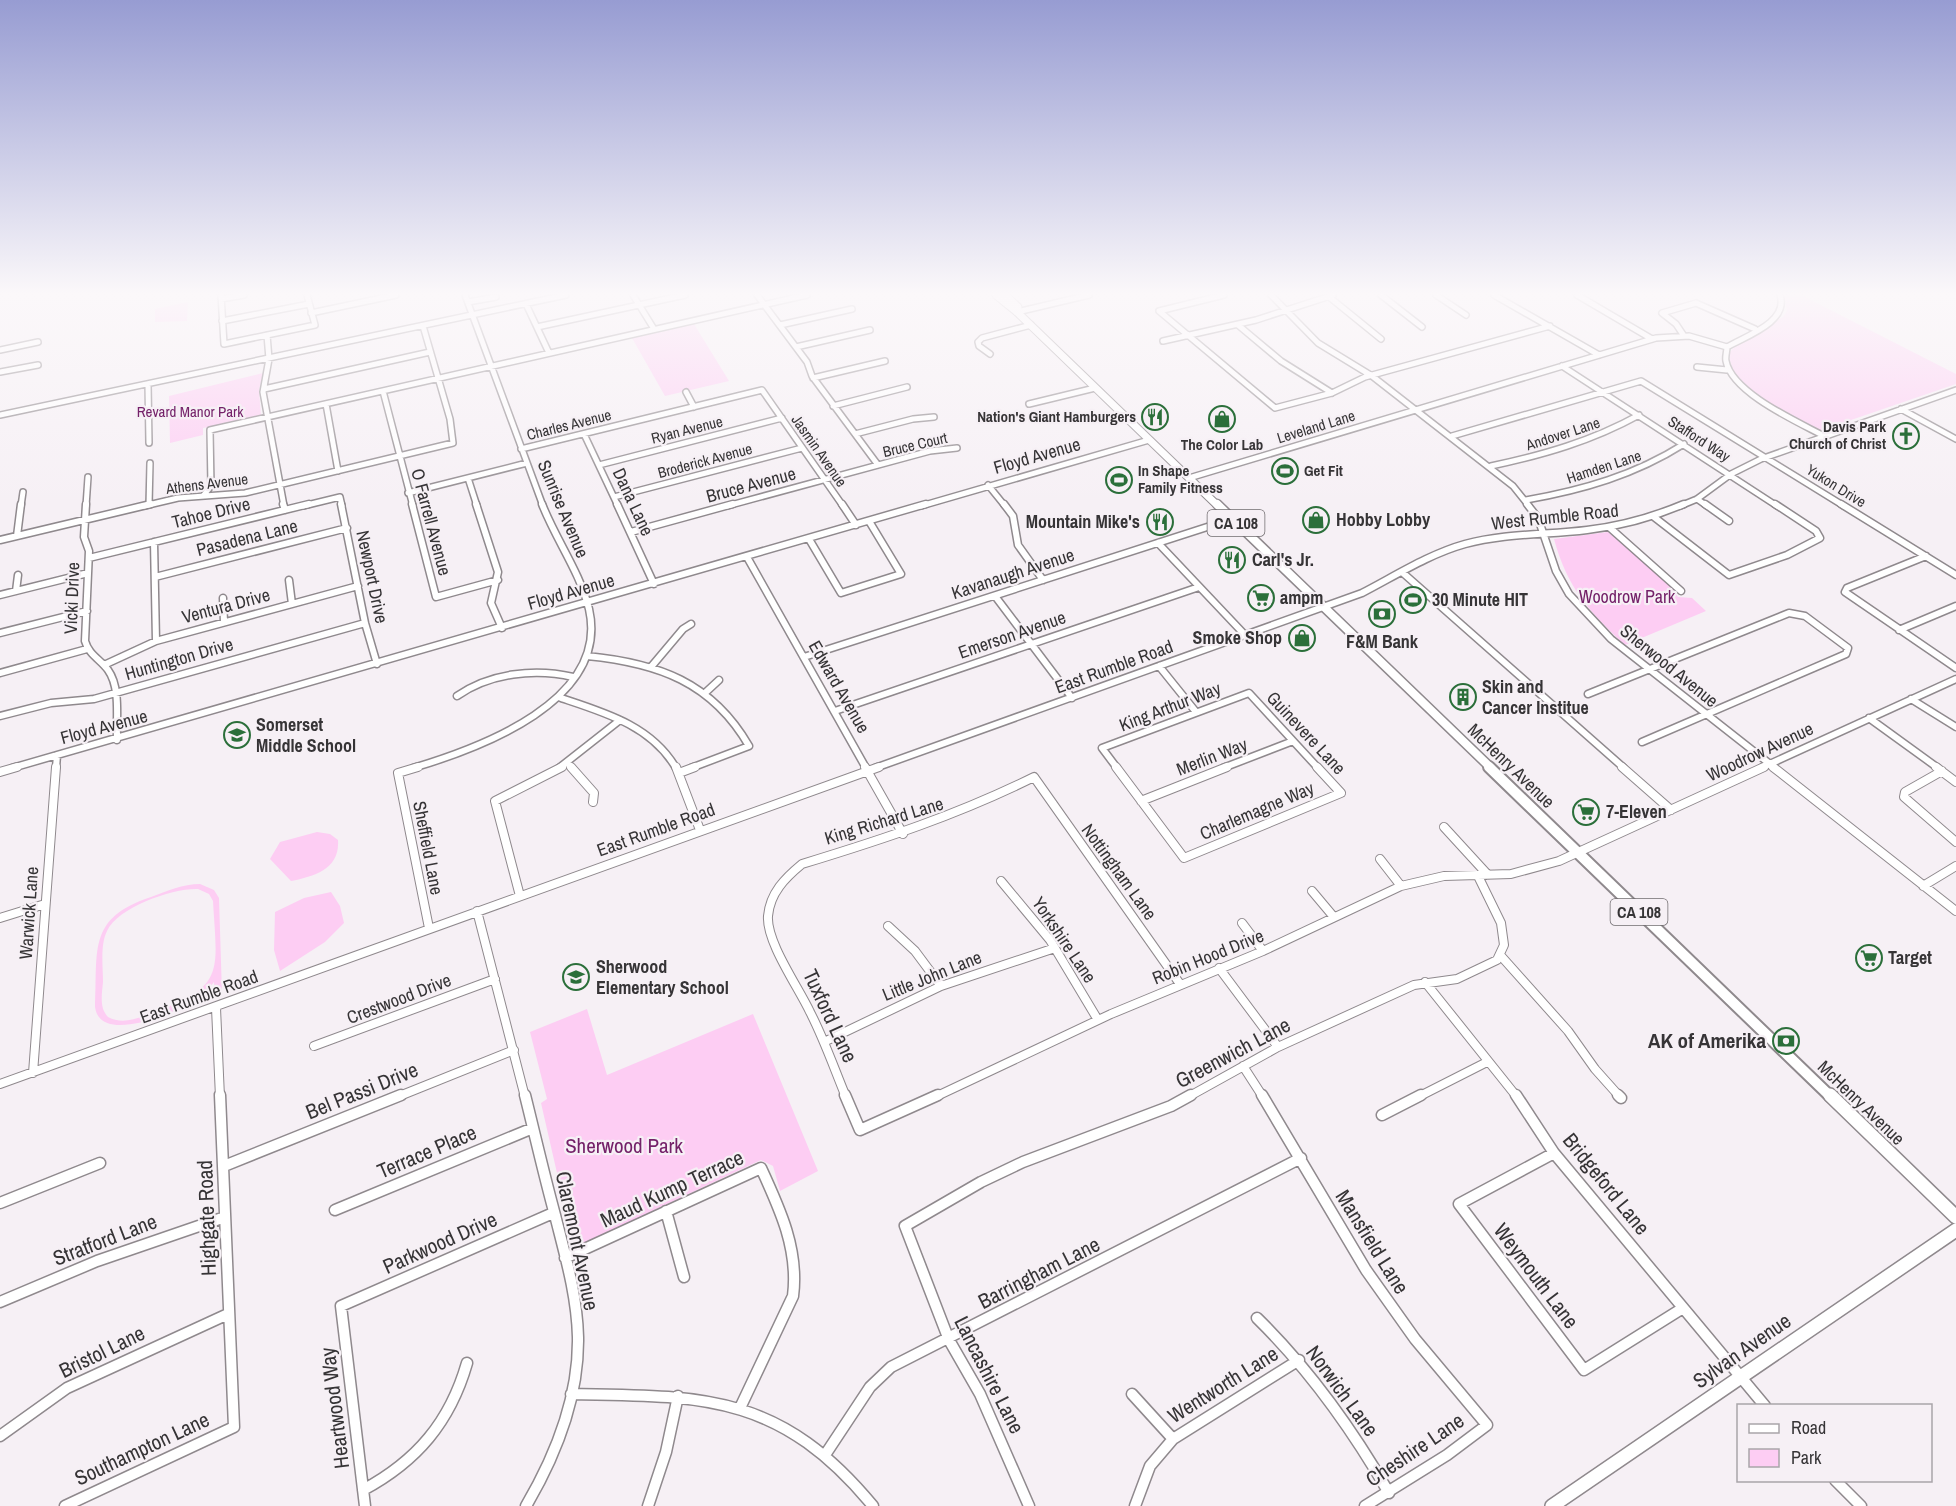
<svg xmlns="http://www.w3.org/2000/svg" width="1956" height="1506" viewBox="0 0 1956 1506" font-family="'Archivo Narrow',sans-serif">
<style>
.green{fill:#fdcdf3;fill-rule:evenodd}
.lines{fill:none;stroke-linecap:round;stroke-linejoin:round}
.minor-far3-casing{stroke:#8f898d;stroke-width:8}
.minor-far2-casing{stroke:#8f898d;stroke-width:9}
.minor-far1-casing{stroke:#8f898d;stroke-width:10}
.minor-casing{stroke:#8f898d;stroke-width:13}
.major-far3-casing{stroke:#8f898d;stroke-width:9}
.major-far2-casing{stroke:#8f898d;stroke-width:11}
.major-far1-casing{stroke:#8f898d;stroke-width:14}
.major-casing{stroke:#8f898d;stroke-width:16}
.minor-far3{stroke:#fff;stroke-width:5}
.minor-far2{stroke:#fff;stroke-width:6}
.minor-far1{stroke:#fff;stroke-width:8}
.minor{stroke:#fff;stroke-width:10}
.major-far3{stroke:#fff;stroke-width:7}
.major-far2{stroke:#fff;stroke-width:8}
.major-far1{stroke:#fff;stroke-width:10}
.major{stroke:#fff;stroke-width:13}
.labels{text-anchor:middle;stroke-width:4.5;stroke-linejoin:round;paint-order:stroke}
.far-park-label{font-size:15px;fill:#742169;stroke:#f6f0f5}
.far-poi-label{font-size:15px;font-weight:bold;fill:#363436;stroke:#f6f0f5;text-anchor:end}
.far-street-label{font-size:15px;fill:#363436;stroke:#f6f0f5}
.shield{fill:#f6f0f5;stroke:#706c6f;stroke-width:1.5}
.shield-label{font-size:16px;font-weight:bold;fill:#363436}
.street-label{font-size:18px;fill:#363436;stroke:#f6f0f5}
.poi-label{font-size:18px;font-weight:bold;fill:#363436;stroke:#f6f0f5;text-anchor:start}
.park-label{font-size:18px;fill:#742169;stroke:#f6f0f5}
.near-street-label{font-size:21px;fill:#363436;stroke:#f6f0f5}
.near-poi-label{font-size:21px;font-weight:bold;fill:#363436;stroke:#f6f0f5;text-anchor:end}
.near-park-label{font-size:21px;fill:#742169;stroke:#f6f0f5}
</style>
<rect width="100%" height="100%" fill="#f6f0f5"/>
<path class="green" d="M1784,295h17l155,79v10l-137,47c-25,-15 -95,-45 -89,-79l9,-10 44,-25 4,-6z
M188,302l-1,19 -32,1v-13z
M694,324l35,57 -64,15 -33,-58z
M263,373l-4,17 2,26 -58,12v7l-33,8 -1,-47z
M1608,532l61,52 9,13 14,1 14,13 -81,34c-36,-33 -58,-58 -71,-106z
M317,832l13,2 8,6c2,29 -23,36 -47,41l-21,-22 10,-17z
M200,884l14,6 5,8 3,96 -7,3 -1,-15c-6,8 -12,14 -20,19 -20,12 -94,44 -99,6 3,-57 -8,-89 56,-110 16,-6 32,-13 49,-13zM198,889l11,5 4,7c4,71 13,86 -61,112 -14,5 -29,12 -44,4 -9,-9 -6,-23 -5,-35 0,-15 -3,-37 4,-51 11,-24 66,-43 91,-42z
M331,892l9,14 4,17 -19,19 -45,29 -6,-21 1,-38 29,-14z
M587,1009l20,66 146,-61 65,157 -38,20 -7,-25 -12,-6 -181,85 -7,-2 -32,-140 6,-4 -17,-67z"/>
<g class="lines">
<defs>
<path id="minor-far3" d="M221,295l3,49 91,-19 -8,-30
M465,295l78,211
M633,295l21,34
M757,295l50,67 5,14 66,89
M1224,295l-65,16 116,97 57,-15 33,-16 185,-51
M1271,295l47,48 54,33 141,110 16,20
M1381,295l41,32
M1436,295l30,20
M1494,295l105,60
M1577,295l75,44
M1780,295c9,27 -34,41 -53,52 0,4 -2,10 -1,14 6,32 72,61 98,75
M1328,296l53,43
M221,299l23,-4
M468,302l28,-5
M526,304l23,49
M1017,312l72,-17
M311,313l85,-18
M222,321l87,-17
M780,325l72,-16
M1238,325l43,36 51,32
M537,327l148,-32
M267,335l2,24 -6,33 21,114
M1684,336l-8,-12 -14,-11 34,-10 59,26
M1163,341l93,-21 77,-25
M796,347l74,-17
M0,350l38,-8
M990,354l-11,-8 -1,-4 4,-4 49,-13
M1562,366l215,140
M1697,367l30,3
M0,372l38,-7
M813,378l72,-17
M148,384l1,59
M264,389l166,-37
M383,391l30,115
M686,392l8,15
M326,404l12,67
M1029,404l66,-16
M833,406l74,-19
M1901,409l55,30
M0,415l566,-120
M584,434l34,72
M855,434l58,-15 21,-2
M1452,436l189,-55 203,125
M521,449l241,-59 81,116
M599,465l183,-47
M1491,466c52,-11 101,-25 148,-51
M468,478l9,28
M1189,478l467,-140 33,-2 38,11
M988,485l17,21
M408,493l119,-30
M203,496l8,-10 -1,-56 597,-135
M614,497l188,-49
M1697,499l10,7
M1526,500c57,-10 109,-25 158,-56
M149,505l1,-42
M21,506l2,-14
M86,506l2,-29
M144,506l34,-8 67,-5 208,-50 -3,-24 -27,-93
M303,506l37,-9 2,9
M727,506l203,-55 27,-3
M921,506l228,-66
M1680,506l17,-7 34,-25 30,-15 195,-69"/>
<path id="minor-far2" d="M86,504l-2,33 5,14 -4,90c4,14 15,18 23,29 13,18 8,49 9,70
M283,504l2,6
M341,504l24,119 12,41
M412,504l24,93 62,-17
M476,504l22,68 -7,31 11,25
M617,504l37,80
M842,504l14,21
M1004,504l9,12 5,29 25,35
M1527,504l11,14 18,53 13,23 42,45 164,129
M1705,504l24,17
M1841,504l115,71
M1654,517l75,58 58,-20 33,-17 -4,-7 -41,-27
M1609,527l72,64
M631,532l102,-28
M17,536l4,-32
M809,539l32,54 60,-19 -32,-53
M0,540l151,-36
M154,542l2,99
M1158,543l87,92
M1926,556l-79,32 -2,4 111,76
M747,557l119,211
M89,558l220,-54
M1403,573l221,195
M155,577l192,-49
M289,580l3,24
M16,591l2,-16
M0,595l88,-22
M995,596l77,102
M223,598l1,24
M1899,630l57,-24
M0,633l87,-22
M587,656c71,7 125,26 162,90l-58,22
M804,657l428,-138
M104,665l52,-24 202,-55
M1159,666l37,46
M651,667l32,-38 8,-5
M0,673l87,-24
M705,693l14,-13
M1588,694l201,-81 16,3 43,32 -2,6 -204,88
M457,696c33,-23 78,-28 116,-19
M558,697c45,15 93,28 118,71
M1911,699l45,28
M835,711l364,-124
M0,716l51,-13 43,-4 271,-76
M1869,718l69,50
M568,764l4,4
M12,768l914,-264
M56,768l1,-13
M413,768c67,-20 197,-67 176,-159 -9,-37 -33,-69 -47,-105
M559,768l61,-48
M875,768l487,-175c33,-17 67,-39 103,-49 40,-11 82,-9 122,-14 34,-4 66,-13 97,-26
M1117,768l-15,-20 147,-55 69,75
M1223,768l70,-27
M1761,768l195,-89"/>
<path id="minor-far1" d="M418,767l-20,6 31,155
M571,767l23,26 -1,9
M676,767l24,63
M865,767l38,67
M1116,767l68,91 157,-65 -24,-26
M1622,767l49,43
M1773,767l183,144
M1936,767l20,15
M1942,771l-37,21 -1,5 52,45
M0,772l17,-5
M679,773l16,-6
M1141,801l86,-34
M1444,827l44,48
M1380,859l21,27
M1001,881l49,59 48,80
M1923,886l33,-20
M1312,891l21,25
M520,896l-25,-95 67,-34
M477,911l48,186
M0,918l45,-14
M1242,923l21,28
M888,926l27,25 26,35
M1501,956l67,75 27,38 25,28
M1219,968l59,79
M1425,982l92,115
M216,1008l4,89
M824,1042l117,-56 114,-38
M314,1046l181,-67
M1243,1066l20,31
M33,1073l23,-306
M0,1084l879,-317
M397,1097l117,-47
M846,1097c-12,-29 -22,-58 -36,-85 -11,-24 -44,-70 -42,-96 2,-23 17,-38 34,-52 82,-25 155,-49 232,-87l146,207
M935,1097l176,-83 152,-63 138,-65 43,-10 67,-2 48,-13 205,-94
M1188,1097l90,-50 136,-62 43,-6 40,-19 7,-15 -3,-22 -23,-47
M1418,1097l69,-35"/>
<path id="minor" d="M525,1095c10,40 19,80 30,120 10,40 22,80 23,122 1,60 -22,118 -52,169
M845,1095l15,35 78,-35
M1262,1095l104,175 49,69 72,86 -40,30 -82,51
M1516,1095l38,58 211,253
M1618,1095l3,3
M1382,1115l39,-20
M1554,1153l-95,51 125,166 99,-62
M224,1166l177,-71
M0,1203l100,-40
M335,1210l198,-82
M666,1211l18,66
M565,1258l196,-90c19,41 38,82 32,128l-53,112
M0,1302l97,-41 128,-44
M1257,1318c53,52 95,111 132,175
M571,1394c134,2 209,0 302,112
M1132,1394l41,45
M0,1436l67,-48 161,-74
M825,1455l45,-68 21,-20 410,-209
M1835,1480l26,26
M363,1490c54,-29 87,-68 104,-127
M65,1506l169,-79 -14,-332
M365,1506l-24,-200 212,-93
M648,1506l18,-54 12,-56
M1029,1506l-49,-112 -31,-54 -44,-114 76,-44 42,-20 148,-56 20,-11
M1135,1506l15,-40 23,-27 126,-79"/>
<path id="major-far3" d="M996,295l21,17 201,194
M1005,295l13,12 -1,5"/>
<path id="major-far2" d="M1217,504l274,264"/>
<path id="major-far1" d="M1489,767l342,330"/>
<path id="major" d="M1830,1095l126,122
M1552,1506l404,-276"/>
</defs>
<use href="#minor-far3" class="minor-far3-casing"/>
<use href="#minor-far2" class="minor-far2-casing"/>
<use href="#minor-far1" class="minor-far1-casing"/>
<use href="#minor" class="minor-casing"/>
<use href="#major-far3" class="major-far3-casing"/>
<use href="#major-far2" class="major-far2-casing"/>
<use href="#major-far1" class="major-far1-casing"/>
<use href="#major" class="major-casing"/>
<use href="#minor-far3" class="minor-far3"/>
<use href="#minor-far2" class="minor-far2"/>
<use href="#minor-far1" class="minor-far1"/>
<use href="#minor" class="minor"/>
<use href="#major-far3" class="major-far3"/>
<use href="#major-far2" class="major-far2"/>
<use href="#major-far1" class="major-far1"/>
<use href="#major" class="major"/>
</g>
<linearGradient id="sky" x2="0" y2="1"><stop stop-color="#979cd2"/><stop offset="0.58" stop-color="#fbf8fa"/><stop offset="1" stop-color="#fbf8fa" stop-opacity="0"/></linearGradient>
<rect width="1956" height="506" fill="url(#sky)"/>
<defs>
<symbol id="restaurant-ring" viewBox="-11 -11 22 22"><circle r="9.5" fill="#f6f0f5" stroke="#2b6f3a" stroke-width="1.5"/><path d="M-5-6h1v4h1v-4h1v4h1v-4h1v5L-1.5 .5V6h-2V.5L-5-1ZM5-6V6H3V1.5H1.5Q1.5-4 5-6Z" fill="#2b6f3a"/></symbol>
<symbol id="shop-ring" viewBox="-11 -11 22 22"><circle r="9.5" fill="#f6f0f5" stroke="#2b6f3a" stroke-width="1.5"/><path d="M-5-2.5h2.3a2.7 3.5 0 0 1 5.4 0H5L5.5 6h-11ZM-1.5-2.5h3a1.5 2.3 0 0 0-3 0Z" fill="#2b6f3a"/></symbol>
<symbol id="church-ring" viewBox="-11 -11 22 22"><circle r="9.5" fill="#f6f0f5" stroke="#2b6f3a" stroke-width="1.5"/><path d="M-1.2-6h2.4v3.5h3.3v2.4h-3.3V6h-2.4V-.1h-3.3v-2.4h3.3Z" fill="#2b6f3a"/></symbol>
<symbol id="stadium-ring" viewBox="-11 -11 22 22"><circle r="9.5" fill="#f6f0f5" stroke="#2b6f3a" stroke-width="1.5"/><path d="M0-5a6.5 5 0 1 0 0 10a6.5 5 0 1 0 0-10ZM-3.5-1.8h7v3.6h-7Z" fill="#2b6f3a"/></symbol>
<symbol id="supermarket-ring" viewBox="-11 -11 22 22"><circle r="9.5" fill="#f6f0f5" stroke="#2b6f3a" stroke-width="1.5"/><path d="M-6-5.5h2.5l.6 2H6L4.5 2H-2.5L-4.4-4H-6ZM-1.5 3.2a1.3 1.3 0 1 0 .1 0ZM3 3.2a1.3 1.3 0 1 0 .1 0Z" fill="#2b6f3a"/></symbol>
<symbol id="bank-ring" viewBox="-11 -11 22 22"><circle r="9.5" fill="#f6f0f5" stroke="#2b6f3a" stroke-width="1.5"/><path d="M-6-4H6V4H-6ZM0-2.3a2.3 2.3 0 1 0 0 4.6a2.3 2.3 0 1 0 0-4.6Z" fill="#2b6f3a"/></symbol>
<symbol id="building-ring" viewBox="-11 -11 22 22"><circle r="9.5" fill="#f6f0f5" stroke="#2b6f3a" stroke-width="1.5"/><path d="M-4-6H4V6H1V3H-1V6H-4ZM-2.5-4.3h1.7v1.8h-1.7ZM.8-4.3h1.7v1.8H.8ZM-2.5-1h1.7V.8h-1.7ZM.8-1h1.7V.8H.8Z" fill="#2b6f3a"/></symbol>
<symbol id="school-ring" viewBox="-11 -11 22 22"><circle r="9.5" fill="#f6f0f5" stroke="#2b6f3a" stroke-width="1.5"/><path d="M0-5L7-2L0 1L-7-2ZM-4 1L0 2.5L4 1V4Q0 6-4 4Z" fill="#2b6f3a"/></symbol>
</defs>
<g fill-rule="evenodd">
<use href="#restaurant-ring" x="1140" y="402" width="30" height="30"/>
<use href="#shop-ring" x="1207" y="404" width="30" height="30"/>
<use href="#church-ring" x="1891" y="421" width="30" height="30"/>
<use href="#stadium-ring" x="1270" y="456" width="30" height="30"/>
<use href="#stadium-ring" x="1104" y="465" width="30" height="30"/>
<use href="#shop-ring" x="1301" y="505" width="30" height="30"/>
<use href="#restaurant-ring" x="1145" y="507" width="30" height="30"/>
<use href="#restaurant-ring" x="1217" y="545" width="30" height="30"/>
<use href="#supermarket-ring" x="1246" y="583" width="30" height="30"/>
<use href="#stadium-ring" x="1398" y="585" width="30" height="30"/>
<use href="#bank-ring" x="1367" y="599" width="30" height="30"/>
<use href="#shop-ring" x="1287" y="623" width="30" height="30"/>
<use href="#building-ring" x="1448" y="682" width="30" height="30"/>
<use href="#school-ring" x="222" y="720" width="30" height="30"/>
<use href="#supermarket-ring" x="1571" y="797" width="30" height="30"/>
<use href="#supermarket-ring" x="1854" y="943" width="30" height="30"/>
<use href="#school-ring" x="561" y="962" width="30" height="30"/>
<use href="#bank-ring" x="1771" y="1026" width="30" height="30"/>
</g>
<g class="labels">
<g class="far-park-label">
<text x="190" y="417">Revard Manor Park</text>
</g>
<g class="far-poi-label">
<text x="1136" y="422">Nation's Giant Hamburgers</text>
<text x="1886" y="432">Davis Park<tspan x="1886" dy="17">Church of Christ</tspan></text>
<text x="1222" y="450" text-anchor="middle">The Color Lab</text>
<text x="1138" y="476" text-anchor="start">In Shape<tspan x="1138" dy="17">Family Fitness</tspan></text>
<text x="1304" y="476" text-anchor="start">Get Fit</text>
</g>
<g class="far-street-label">
<text transform="translate(569 425) rotate(-14)" y="5">Charles Avenue</text>
<text transform="translate(1316 427) rotate(-17)" y="5">Leveland Lane</text>
<text transform="translate(687 430) rotate(-14)" y="5">Ryan Avenue</text>
<text transform="translate(1563 434) rotate(-18)" y="5">Andover Lane</text>
<text transform="translate(1699 439) rotate(33)" y="5">Stafford Way</text>
<text transform="translate(915 445) rotate(-13)" y="5">Bruce Court</text>
<text transform="translate(819 451) rotate(55)" y="5">Jasmin Avenue</text>
<text transform="translate(705 461) rotate(-15)" y="5">Broderick Avenue</text>
<text transform="translate(1604 467) rotate(-18)" y="5">Hamden Lane</text>
<text transform="translate(207 484) rotate(-7)" y="5">Athens Avenue</text>
<text transform="translate(1836 486) rotate(32)" y="5">Yukon Drive</text>
</g>
<g class="shield">
<rect x="1207.5" y="510" width="57" height="26" rx="4.5"/>
<rect x="1610.5" y="899" width="57" height="26" rx="4.5"/>
</g>
<g class="shield-label">
<text x="1236" y="529">CA 108</text>
<text x="1639" y="918">CA 108</text>
</g>
<g class="street-label">
<text transform="translate(1037 456) rotate(-16)" y="6">Floyd Avenue</text>
<text transform="translate(751 485) rotate(-15)" y="6">Bruce Avenue</text>
<text transform="translate(633 502) rotate(65)" y="6">Dana Lane</text>
<text transform="translate(563 509) rotate(67)" y="6">Sunrise Avenue</text>
<text transform="translate(211 513) rotate(-14)" y="6">Tahoe Drive</text>
<text transform="translate(1555 517) rotate(-6)" y="6">West Rumble Road</text>
<text transform="translate(431 522) rotate(75)" y="6">O Farrell Avenue</text>
<text transform="translate(247 538) rotate(-14)" y="6">Pasadena Lane</text>
<text transform="translate(1013 574) rotate(-18)" y="6">Kavanaugh Avenue</text>
<text transform="translate(372 577) rotate(78)" y="6">Newport Drive</text>
<text transform="translate(571 592) rotate(-16)" y="6">Floyd Avenue</text>
<text transform="translate(72 598) rotate(-88)" y="6">Vicki Drive</text>
<text transform="translate(226 606) rotate(-15)" y="6">Ventura Drive</text>
<text transform="translate(1012 635) rotate(-19)" y="6">Emerson Avenue</text>
<text transform="translate(179 659) rotate(-16)" y="6">Huntington Drive</text>
<text transform="translate(1669 666) rotate(39)" y="6">Sherwood Avenue</text>
<text transform="translate(1114 667) rotate(-20)" y="6">East Rumble Road</text>
<text transform="translate(839 687) rotate(60)" y="6">Edward Avenue</text>
<text transform="translate(1170 707) rotate(-21)" y="6">King Arthur Way</text>
<text transform="translate(104 727) rotate(-15)" y="6">Floyd Avenue</text>
<text transform="translate(1306 733) rotate(47)" y="6">Guinevere Lane</text>
<text transform="translate(1760 752) rotate(-25)" y="6">Woodrow Avenue</text>
<text transform="translate(1212 757) rotate(-21)" y="6">Merlin Way</text>
<text transform="translate(1511 766) rotate(44)" y="6">McHenry Avenue</text>
<text transform="translate(1257 811) rotate(-23)" y="6">Charlemagne Way</text>
<text transform="translate(884 821) rotate(-17)" y="6">King Richard Lane</text>
<text transform="translate(656 830) rotate(-20)" y="6">East Rumble Road</text>
<text transform="translate(428 848) rotate(79)" y="6">Sheffield Lane</text>
<text transform="translate(1119 872) rotate(54)" y="6">Nottingham Lane</text>
<text transform="translate(29 913) rotate(-86)" y="6">Warwick Lane</text>
<text transform="translate(1064 940) rotate(56)" y="6">Yorkshire Lane</text>
<text transform="translate(1208 957) rotate(-22)" y="6">Robin Hood Drive</text>
<text transform="translate(932 976) rotate(-22)" y="6">Little John Lane</text>
<text transform="translate(199 997) rotate(-20)" y="6">East Rumble Road</text>
<text transform="translate(399 999) rotate(-21)" y="6">Crestwood Drive</text>
<text transform="translate(1861 1103) rotate(44)" y="6">McHenry Avenue</text>
</g>
<g class="poi-label">
<text x="1336" y="526">Hobby Lobby</text>
<text x="1140" y="528" text-anchor="end">Mountain Mike's</text>
<text x="1252" y="566">Carl's Jr.</text>
<text x="1280" y="604">ampm</text>
<text x="1432" y="606">30 Minute HIT</text>
<text x="1282" y="644" text-anchor="end">Smoke Shop</text>
<text x="1382" y="648" text-anchor="middle">F&amp;M Bank</text>
<text x="1482" y="693">Skin and<tspan x="1482" dy="21">Cancer Institue</tspan></text>
<text x="256" y="731">Somerset<tspan x="256" dy="21">Middle School</tspan></text>
<text x="1606" y="818">7-Eleven</text>
<text x="1888" y="964">Target</text>
<text x="596" y="973">Sherwood<tspan x="596" dy="21">Elementary School</tspan></text>
</g>
<g class="park-label">
<text x="1627" y="603">Woodrow Park</text>
</g>
<g class="near-street-label">
<text transform="translate(830 1016) rotate(65)" y="7">Tuxford Lane</text>
<text transform="translate(1233 1053) rotate(-28)" y="7">Greenwich Lane</text>
<text transform="translate(362 1091) rotate(-22)" y="7">Bel Passi Drive</text>
<text transform="translate(427 1152) rotate(-23)" y="7">Terrace Place</text>
<text transform="translate(1606 1184) rotate(51)" y="7">Bridgeford Lane</text>
<text transform="translate(672 1189) rotate(-25)" y="7">Maud Kump Terrace</text>
<text transform="translate(207 1218) rotate(-92)" y="7">Highgate Road</text>
<text transform="translate(105 1240) rotate(-21)" y="7">Stratford Lane</text>
<text transform="translate(577 1241) rotate(78)" y="7">Claremont Avenue</text>
<text transform="translate(1372 1242) rotate(58)" y="7">Mansfield Lane</text>
<text transform="translate(440 1243) rotate(-24)" y="7">Parkwood Drive</text>
<text transform="translate(1039 1273) rotate(-27)" y="7">Barringham Lane</text>
<text transform="translate(1536 1276) rotate(53)" y="7">Weymouth Lane</text>
<text transform="translate(1742 1351) rotate(-35)" y="7">Sylvan Avenue</text>
<text transform="translate(102 1352) rotate(-26)" y="7">Bristol Lane</text>
<text transform="translate(989 1375) rotate(63)" y="7">Lancashire Lane</text>
<text transform="translate(1223 1385) rotate(-32)" y="7">Wentworth Lane</text>
<text transform="translate(1342 1391) rotate(54)" y="7">Norwich Lane</text>
<text transform="translate(335 1408) rotate(-97)" y="7">Heartwood Way</text>
<text transform="translate(142 1449) rotate(-25)" y="7">Southampton Lane</text>
<text transform="translate(1415 1450) rotate(-34)" y="7">Cheshire Lane</text>
</g>
<g class="near-poi-label">
<text x="1766" y="1048">AK of Amerika</text>
</g>
<g class="near-park-label">
<text x="624" y="1153">Sherwood Park</text>
</g>
</g>
<rect x="1737" y="1404" width="195" height="78" fill="#f6f0f5" stroke="#a9a5a9" stroke-width="1.5"/>
<rect x="1749" y="1424" width="30" height="9" fill="#ffffff" stroke="#a9a5a9" stroke-width="1.5"/>
<text x="1791" y="1434" font-size="18" fill="#363436">Road</text>
<rect x="1749" y="1449" width="30" height="18" fill="#fdcdf3" stroke="#a9a5a9" stroke-width="1.5"/>
<text x="1791" y="1464" font-size="18" fill="#363436">Park</text>
</svg>
